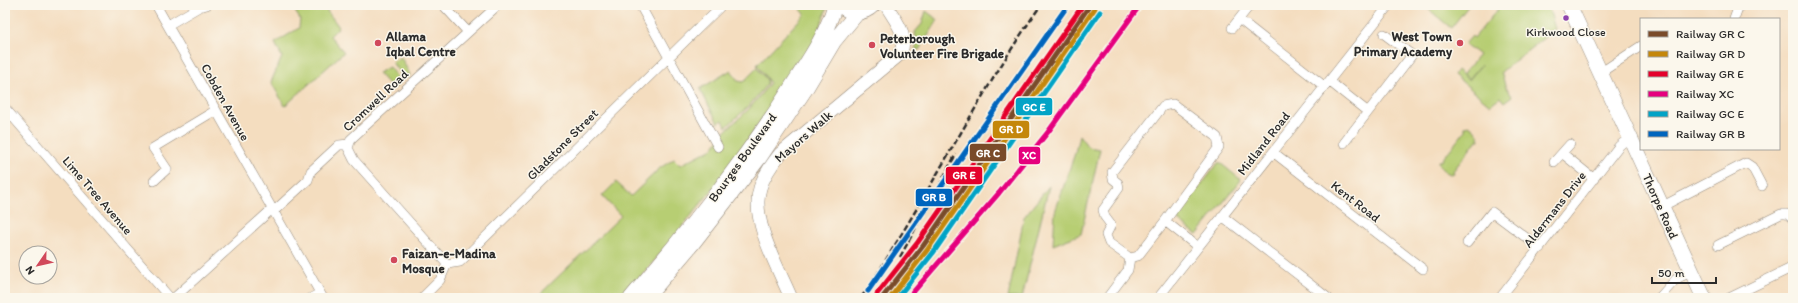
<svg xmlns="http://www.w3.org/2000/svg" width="1798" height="303" viewBox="0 0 1798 303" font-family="Itim,sans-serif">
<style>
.green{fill:#b7ce73;stroke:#717c4f}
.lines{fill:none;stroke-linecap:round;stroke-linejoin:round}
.street-casing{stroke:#908475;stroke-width:10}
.secondary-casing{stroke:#908475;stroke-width:14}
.primary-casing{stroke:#908475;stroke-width:16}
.street{stroke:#fff;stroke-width:9}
.secondary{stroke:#fff;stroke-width:13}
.primary{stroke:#fff;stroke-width:15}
.rail{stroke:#2b2b2b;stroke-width:2.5;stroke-dasharray:6 3;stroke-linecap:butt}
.rail-1-casing{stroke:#fbf7ec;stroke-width:8}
.rail-2-casing{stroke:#fbf7ec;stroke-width:8}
.rail-3-casing{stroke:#fbf7ec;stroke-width:8}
.rail-4-casing{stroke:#fbf7ec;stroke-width:8}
.rail-5-casing{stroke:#fbf7ec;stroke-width:8}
.rail-6-casing{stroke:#fbf7ec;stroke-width:8}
.rail-1{stroke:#7a4b2a;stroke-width:5}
.rail-2{stroke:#c4870b;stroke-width:5}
.rail-3{stroke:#e4002b;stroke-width:5}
.rail-4{stroke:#e5007d;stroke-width:5}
.rail-5{stroke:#02a3c6;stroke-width:5}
.rail-6{stroke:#0065bd;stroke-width:5}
.bus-dot{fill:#8e44ad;stroke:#fbf7ec;stroke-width:1.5}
.poi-dot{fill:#d1495b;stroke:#fbf7ec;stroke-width:1.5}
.labels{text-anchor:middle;stroke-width:3;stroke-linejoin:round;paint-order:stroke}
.bus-label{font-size:12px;fill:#2b2b2b;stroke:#fbf7ec}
.poi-label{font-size:13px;font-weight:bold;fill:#2b2b2b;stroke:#fbf7ec;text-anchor:start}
.street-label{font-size:13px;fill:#2b2b2b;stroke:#fbf7ec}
.line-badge{stroke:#fbf7ec;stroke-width:1.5}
.badge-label{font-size:11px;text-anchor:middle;font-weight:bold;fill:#fff}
</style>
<rect width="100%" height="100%" fill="#fbf7ec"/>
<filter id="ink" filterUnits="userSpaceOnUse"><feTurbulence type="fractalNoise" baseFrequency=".025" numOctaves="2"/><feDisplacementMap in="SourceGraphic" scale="8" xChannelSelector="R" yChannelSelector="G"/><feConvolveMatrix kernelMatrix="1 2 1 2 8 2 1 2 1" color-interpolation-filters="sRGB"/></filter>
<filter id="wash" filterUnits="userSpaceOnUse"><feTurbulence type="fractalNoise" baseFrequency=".012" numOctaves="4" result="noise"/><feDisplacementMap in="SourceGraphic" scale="16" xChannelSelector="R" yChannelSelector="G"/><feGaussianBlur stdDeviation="0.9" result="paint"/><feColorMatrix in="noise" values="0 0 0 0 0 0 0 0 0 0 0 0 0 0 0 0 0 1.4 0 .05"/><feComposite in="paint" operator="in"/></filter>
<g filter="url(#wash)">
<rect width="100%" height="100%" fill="#f4ddbf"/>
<path class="green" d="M291,5l37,1 -1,5 12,16 -9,9 14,16 -59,54 -14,-24 11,-25 -7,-14 24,-15 1,-9z
M797,5h31l-12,34 -91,135 -101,124h-88l85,-82 -19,-20 14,-14 15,14 29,-28 14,-9 6,6 33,-17 11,-16 25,-23 21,-26 -13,-18 48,-51z
M1429,5h40l-18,23 -24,-20z
M1496,5h52l7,24 -54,43 5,16 6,8 -8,6 -4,-5 -10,8 -36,-30 3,-5 12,10 12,-15 -12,14 -6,-5 16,-19 -14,-11 7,-8 2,2 24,-29z
M926,11l12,9 -19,30 -4,-1 2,-4 -2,-13 7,-8z
M401,57l9,18 -6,5 -12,-18z
M389,67l12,15 -8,7 -15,-16z
M757,68l10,12v4l-19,23 -22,20 -3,-7 -5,3 -18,-34 31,-19 7,11 5,1z
M1468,125c6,2 11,9 12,15h-3l-24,31 1,2 -4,1c-6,-3 -11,-6 -12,-13h3l24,-30v-4z
M1079,135l9,12 12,2 -19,85 -28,11 2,-33 20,-59z
M1219,162l22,18 -44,55 -24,-19 4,-5 5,-1z
M1049,186l-27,112h-14l16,-81z"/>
</g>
<g filter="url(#ink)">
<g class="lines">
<defs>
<path id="street" d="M156,5l167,293
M443,5l25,27
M640,5l78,142
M1239,19l85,67
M1734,19l4,-11 -2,-3
M168,25l31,-18 8,-2
M1232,28l18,-23
M1600,73l41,-27
M1329,81l39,31
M5,108l165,190
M1344,143l68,-88 -28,-21
M1273,152l150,117
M1562,153l8,-9
M1554,162l8,-9 32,26
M154,181l13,-12 -14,-21 63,-38
M1661,207l85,-44 6,4 10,19
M273,212l35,-32 3,-9 28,-26 10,-1
M1222,216l106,82
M1165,221l-27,35 -8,2 -21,-15 -3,-8 5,-10 -6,-8 -2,-7 16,-22 -1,-5 -5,-4 -1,-7 51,-66 10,-2 44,33 2,10 -54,74 33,26
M1467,243l25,-31 48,36
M1718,245l63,-31h6l6,5
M447,264l13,-2 262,-257
M447,264l-93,-104 -6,-12 3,-9 147,-134
M174,298l97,-88
M311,298l9,-5
M422,298l18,-18 7,-16
M1107,298l21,-28 2,-12
M1158,298l231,-293
M1500,298l119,-152 11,-9
M1659,298l17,-19 15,-7
M1729,298l64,-31"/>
<path id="secondary" d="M791,298c-12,-29 -41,-78 -31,-110 4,-13 12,-24 20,-34l120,-100c9,-20 -4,-32 -14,-49"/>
<path id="primary" d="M840,5c10,9 23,10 33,0
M1569,5l135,293
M631,298c57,-67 113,-136 160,-210 17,-27 35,-52 44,-83
M646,298l46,-54 67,-86 47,-70 28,-47 24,-29"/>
</defs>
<use href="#street" class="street-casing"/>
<use href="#secondary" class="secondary-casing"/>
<use href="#primary" class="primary-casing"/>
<use href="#street" class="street"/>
<use href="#secondary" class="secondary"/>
<use href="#primary" class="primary"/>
<path class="rail" d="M900,257l56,-103
M861,298c64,-95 114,-199 180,-293
M901,298l51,-73"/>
<defs>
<path id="rail-1" d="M882,298l41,-52 167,-241"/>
<path id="rail-2" d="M890,298l38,-49 167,-241"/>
<path id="rail-3" d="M877,294l41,-52 165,-237"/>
<path id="rail-4" d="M908,298l91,-105 49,-61 92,-127"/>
<path id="rail-5" d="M897,298l36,-45 167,-241"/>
<path id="rail-6" d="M868,291l200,-286"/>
</defs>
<use href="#rail-1" class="rail-1-casing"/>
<use href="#rail-2" class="rail-2-casing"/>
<use href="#rail-3" class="rail-3-casing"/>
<use href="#rail-4" class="rail-4-casing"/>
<use href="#rail-5" class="rail-5-casing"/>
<use href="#rail-6" class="rail-6-casing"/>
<use href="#rail-1" class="rail-1"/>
<use href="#rail-2" class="rail-2"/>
<use href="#rail-3" class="rail-3"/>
<use href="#rail-4" class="rail-4"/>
<use href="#rail-5" class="rail-5"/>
<use href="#rail-6" class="rail-6"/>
</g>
</g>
<circle class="bus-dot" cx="1566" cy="18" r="3.5"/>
<g class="poi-dot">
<circle cx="378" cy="43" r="4"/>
<circle cx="1460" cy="43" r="4"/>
<circle cx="872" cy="45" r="4"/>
<circle cx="394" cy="260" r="4"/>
</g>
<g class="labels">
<g class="bus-label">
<text x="1566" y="36">Kirkwood Close</text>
</g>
<g class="poi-label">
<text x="386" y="41">Allama<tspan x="386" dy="15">Iqbal Centre</tspan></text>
<text x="1452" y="41" text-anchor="end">West Town<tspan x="1452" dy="15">Primary Academy</tspan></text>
<text x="880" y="43">Peterborough<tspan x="880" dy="15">Volunteer Fire Brigade</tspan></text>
<text x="402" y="258">Faizan-e-Madina<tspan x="402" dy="15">Mosque</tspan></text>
</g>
<g class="street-label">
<text transform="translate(375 100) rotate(-43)" y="5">Cromwell Road</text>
<text transform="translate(226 102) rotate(61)" y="5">Cobden Avenue</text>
<text transform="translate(803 136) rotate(-41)" y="5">Mayors Walk</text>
<text transform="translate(1263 143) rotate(-52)" y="5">Midland Road</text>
<text transform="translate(562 144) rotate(-45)" y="5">Gladstone Street</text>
<text transform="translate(742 157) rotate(-54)" y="5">Bourges Boulevard</text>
<text transform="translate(98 195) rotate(49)" y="5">Lime Tree Avenue</text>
<text transform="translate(1356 201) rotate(38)" y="5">Kent Road</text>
<text transform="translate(1661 206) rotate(66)" y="5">Thorpe Road</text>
<text transform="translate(1554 209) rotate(-52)" y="5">Aldermans Drive</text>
</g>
</g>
<g class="line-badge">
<rect x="1015" y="97" width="38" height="19" rx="4" fill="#02a3c6"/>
<rect x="992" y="120" width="38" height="19" rx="4" fill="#c4870b"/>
<rect x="969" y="143" width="38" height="19" rx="4" fill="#7a4b2a"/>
<rect x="1018" y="146" width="23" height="19" rx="4" fill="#e5007d"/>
<rect x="945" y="166" width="38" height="19" rx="4" fill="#e4002b"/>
<rect x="915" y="188" width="38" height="19" rx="4" fill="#0065bd"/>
</g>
<g class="badge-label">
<text x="1034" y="111">GC E</text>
<text x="1011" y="133">GR D</text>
<text x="988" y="157">GR C</text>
<text x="1029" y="159">XC</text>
<text x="964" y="179">GR E</text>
<text x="934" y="201">GR B</text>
</g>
<rect width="1798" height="303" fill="none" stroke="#fbf7ec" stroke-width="20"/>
<rect x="1640" y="18" width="140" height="132" fill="#fbf7ec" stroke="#a8a59f"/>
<rect x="1648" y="31" width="20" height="6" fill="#7a4b2a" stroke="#a8a59f"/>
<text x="1676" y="38" font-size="12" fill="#2b2b2b">Railway GR C</text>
<rect x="1648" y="51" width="20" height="6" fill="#c4870b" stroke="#a8a59f"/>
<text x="1676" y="58" font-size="12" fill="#2b2b2b">Railway GR D</text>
<rect x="1648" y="71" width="20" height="6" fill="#e4002b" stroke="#a8a59f"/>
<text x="1676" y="78" font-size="12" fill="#2b2b2b">Railway GR E</text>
<rect x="1648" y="91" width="20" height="6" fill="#e5007d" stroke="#a8a59f"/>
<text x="1676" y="98" font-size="12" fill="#2b2b2b">Railway XC</text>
<rect x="1648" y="111" width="20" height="6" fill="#02a3c6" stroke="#a8a59f"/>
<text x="1676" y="118" font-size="12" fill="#2b2b2b">Railway GC E</text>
<rect x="1648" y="131" width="20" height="6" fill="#0065bd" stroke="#a8a59f"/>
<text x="1676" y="138" font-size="12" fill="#2b2b2b">Railway GR B</text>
<g transform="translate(38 265) rotate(236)"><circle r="19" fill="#fbf7ec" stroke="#a8a59f"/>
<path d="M0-3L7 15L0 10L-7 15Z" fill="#d1495b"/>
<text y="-6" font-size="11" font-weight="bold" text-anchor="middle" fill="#2b2b2b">N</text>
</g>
<path d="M1652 277v6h64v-6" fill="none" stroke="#2b2b2b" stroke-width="2"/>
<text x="1658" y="277" font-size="12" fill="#2b2b2b" stroke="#fbf7ec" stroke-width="3" paint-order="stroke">50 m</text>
</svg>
